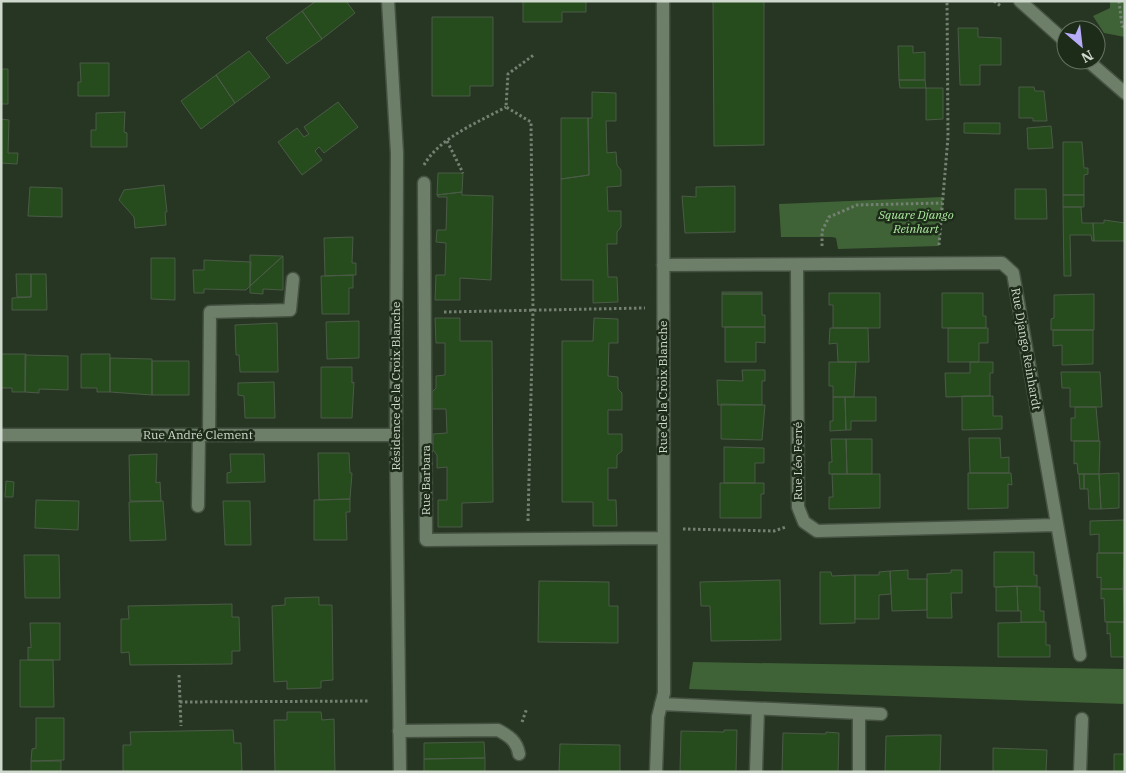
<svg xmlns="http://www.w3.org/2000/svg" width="1126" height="773" viewBox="0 0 1126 773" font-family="'IBM Plex Serif',serif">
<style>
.green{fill:#3f6337}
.building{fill:#264c1d;stroke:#4b5b47}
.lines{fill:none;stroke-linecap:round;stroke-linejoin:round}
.service-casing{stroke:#455242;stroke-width:15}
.minor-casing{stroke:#455242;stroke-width:15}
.path{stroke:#748071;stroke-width:3;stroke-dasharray:2.5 2.5;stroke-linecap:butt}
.service{stroke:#6d7e69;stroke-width:12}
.minor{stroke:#6d7e69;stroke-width:12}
.labels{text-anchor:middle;stroke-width:5;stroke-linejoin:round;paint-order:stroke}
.park-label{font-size:12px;font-style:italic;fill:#ade9a0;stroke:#1d2b19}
.street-label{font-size:12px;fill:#d0d9cd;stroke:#1d2b19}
</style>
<rect width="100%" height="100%" fill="#273523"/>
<path class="green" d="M1110,1h15v36l-21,-4 -11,-17 17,-8z
M943,197l-4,49 -101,3 -2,-11 -4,-1h-51l-2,-33z
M693,662l432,7v35l-436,-15z"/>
<path class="building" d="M316,1h30l9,12 -33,26 -20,-28z
M523,1h63v11h-24v10h-39z
M713,1h51v144l-50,1z
M302,11l20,28 -35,25 -21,-26z
M432,17h61v69h-23v10h-38z
M958,28h20v9l23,1v27h-21v20h-20z
M898,46h15v7l12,-1v28h-26z
M249,51l21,26 -35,26 -19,-28z
M80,63h29v33h-31v-14h3z
M1,69h7v35h-7z
M216,75l19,28 -34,26 -20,-28z
M899,80h26l1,8h-26z
M1019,87h15l1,4h9l3,30h-14v-3h-14z
M926,88h17v31l-17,1z
M592,92l24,1v28h-10l1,32 9,-1 1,13 4,5v16l-14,1 1,24h13v16l-4,5v12h-10l1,33h9l1,25 -25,1v-23h-32v-101l28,-4 -1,-57h4z
M338,102l20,25 -34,26 -5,-6 -4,4 7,9 -20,15 -24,-33 19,-14 7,9 5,-3 -5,-7z
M125,112l-1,20 3,1v14h-36v-17h5v-17z
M561,118h27l1,57 -28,4z
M1,119l8,1 -1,33h10l-1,11 -16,-1z
M964,123h36v11l-36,-1z
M1051,126l2,22 -25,1 -1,-21z
M1063,142h19l2,26h4v6l-4,1v20h-21z
M438,173h25l-1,19 -25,3z
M164,185l3,27h-2l1,13 -31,3 -1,-11 -15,-17 5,-10z
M735,186v46l-50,1 -3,-37 14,1v-10z
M30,187l32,1v29l-34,-1z
M1015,189h31l1,30h-32z
M462,192v3l31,1 -2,84 -31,-2v22h-25l1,-25h9l1,-32 -10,-1 1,-12h9l1,-33h-9l-1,-2z
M1063,195h21v12h-21z
M1063,207h18l1,16h11l1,18h-2l-1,-6h-21l1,41h-7z
M1104,220l21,3v18h-31l-1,-18h11z
M353,237l-1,26h4v12l-31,1 -1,-38z
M250,255l33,1 -33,30z
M283,256v34l-20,-1v5l-13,-1v-7z
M151,258h24v42l-24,-1z
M204,260l47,2 -1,24 -4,4 -42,-1v4h-10l-1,-23h11z
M16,274h15v23h-14z
M31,274h15l1,36h-35v-12l19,-1z
M353,275v13h-4v26h-27l-1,-38z
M722,292h40v2h-40z
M829,293h51v35h-47v-23h-4z
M942,293h41v23h3v12h-44z
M722,294h40v21h3v12h-43z
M1094,294v36h-43v-11l3,-1v-23z
M435,318h25v23h32l1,161 -31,1v24h-24v-27h9v-33l-10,1v-13l-4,-5v-16l14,-1 -1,-24h-14v-17l4,-4v-12l9,-1v-32h-9z
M594,318l24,1v24h-9l-1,33 10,1v12l4,4v17h-14v24h14v17l-5,4v13h-9v32h8l1,26h-24v-24h-31v-161h31z
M359,321v37l-32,1 -1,-37z
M277,323l1,49h-38l-1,-17h-3l-1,-30z
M725,327h40v16l-9,-1v20h-31z
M830,328h38l1,34h-31l-1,-19 -8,1z
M948,328h40v15h-9v19h-31z
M1053,330h40v34l-31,1v-20l-9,1z
M1,354h25l-1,38h-13v-4h-11z
M81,354h29v38h-13v-4h-16z
M25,355l43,1v34l-29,-1v4l-14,-1z
M110,358l42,1v36l-42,-3z
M152,361h37v34h-37z
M829,362h27l-2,35h-21v-11h-4z
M970,362h23v11h-3v23l-44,1 -1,-24h25z
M321,367h31v16l2,-1 -2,36h-31z
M742,370h23v11h-3v24h-44l-1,-25 26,1z
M1061,372h39l2,35h-32v-19h-8z
M274,382l1,36h-30l-1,-22 -6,-1v-12z
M962,396h31v20h9v13l-40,1z
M833,397h12l1,33 -16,1v-10h3z
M845,397h31v24h-25v9h-5z
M721,404l44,1 -3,35 -41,-1z
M1075,407h21l3,34h-28v-23h4z
M969,438h31l1,20 8,-1v16h-39z
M831,439h15l1,35h-18v-12h3z
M846,439h26v35h-25z
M1074,441h26l-1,33h-21l-1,-11 -3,1z
M724,447l40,1v15h-9v20h-31z
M318,453h31l1,20h2l-2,26 -31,1z
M157,454l-1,29 4,-1 1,19h-31l-1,-46z
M230,454h34l1,28 -38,1v-10l4,-1z
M968,473h43l1,12 -4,-1v24l-40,1z
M1119,473v35l-18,1 -2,-35z
M832,474h48v34l-51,1v-12h4z
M1079,474h5v15h-4z
M1084,474h15l2,35h-12l-1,-20h-4z
M6,481l8,1 -1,15h-8z
M720,483h44v11h-3v24h-41z
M350,499v13h-4l1,28h-33v-40z
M36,500l43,1 -1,29 -43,-2z
M163,501l3,39 -36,1 -1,-39z
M223,501h27l1,44h-26z
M1125,520v33h-26v-19l-9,1v-14z
M994,552h40v23h3v11l-43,1z
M1097,553h27l-1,36h-22v-12l-4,1z
M24,555h35l1,43h-35z
M908,570v9h19v31l-35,1 -2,-40z
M951,570h11v23h-11l1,25h-25v-44l24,-1z
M890,571l1,23 -12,1v24h-24v-44h24v-3z
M820,572h11l1,4 23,-1v48l-35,1z
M780,580l1,60 -70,1 -1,-35h-9l-1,-24z
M539,581l70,1v24h9v37l-80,-1z
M1017,586l23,1v24h4v11h-23v-11h-3z
M1017,586l1,25h-22v-24z
M1101,589h22l2,33h-20l-1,-24 -3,1z
M319,597v8h13l1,75 -12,1v7l-34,1v-8l-13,1 -2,-76 13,-1v-7z
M232,604v13h7l1,34h-8v13l-102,1 -1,-13 -8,1v-34h8l-1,-13z
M1046,622v23h4v12h-52v-34z
M1107,622h18v35h-14l-1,-24 -3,1z
M30,623h30v37h-32v-13l3,1z
M20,660h33l1,47h-34z
M287,712h34l1,8 12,-1 1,53h-60l-1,-52h13z
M36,718h28v42l-33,1 1,-12 4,-1z
M233,730l1,13h7l1,29h-119v-27h8l-1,-13z
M724,730h13l-1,42h-56l1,-41 43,1z
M826,732l13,1 -1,39h-56l1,-39 43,1z
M929,735h12l-1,37h-55l1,-36z
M484,742l1,16 -61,1v-16z
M560,744l60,1v27h-61z
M993,748l54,2 -1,22h-53z
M1114,754h11v18h-11z
M485,758v14h-61v-13z
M31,761h30v11h-30z"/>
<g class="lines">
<defs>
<path id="service" d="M399,731l99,-1c11,6 19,11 21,24"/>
<path id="minor" d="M388,1l9,152 -1,282 4,337
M1020,1l46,41
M1087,60l38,33
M424,183l2,357 237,-2
M663,265l339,-2 11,10 67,382
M797,265l1,242 6,15 13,9 239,-6
M1,435h395
M209,435l1,-123 80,-2 3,-31
M198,506l1,-71
M661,704l220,10
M859,713v59
M656,772l2,-55 6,-24 -1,-692
M756,772l2,-63
M1080,772l2,-53"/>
</defs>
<use href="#service" class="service-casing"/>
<use href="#minor" class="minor-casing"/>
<path class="path" d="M994,1l8,6
M1119,1l3,25 3,1
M447,141l16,32
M424,165c16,-28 55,-43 82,-58
M939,245l9,-108 -1,-136
M822,246v-15l7,-14 28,-12 85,-2
M444,312l201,-4
M528,521l5,-210 -2,-189 -25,-15 2,-33 27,-20
M683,529l91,2 12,-4
M179,675l2,51
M180,702l189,-1
M522,722l5,-14"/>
<use href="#service" class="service"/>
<use href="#minor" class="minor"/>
</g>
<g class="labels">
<g class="park-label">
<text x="916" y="219">Square Django<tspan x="916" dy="14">Reinhart</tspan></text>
</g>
<g class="street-label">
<text transform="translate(1026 349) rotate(80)" y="4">Rue Django Reinhardt</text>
<text transform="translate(396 386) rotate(-90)" y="4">Résidence de la Croix Blanche</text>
<text transform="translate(663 387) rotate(-90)" y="4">Rue de la Croix Blanche</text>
<text x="198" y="439">Rue André Clement</text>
<text transform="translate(798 461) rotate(-90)" y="4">Rue Léo Ferré</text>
<text transform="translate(426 480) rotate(-90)" y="4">Rue Barbara</text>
</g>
</g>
<rect width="1126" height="773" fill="none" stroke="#d0d9cd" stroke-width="5"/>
<g transform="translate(1081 45) rotate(152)"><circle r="24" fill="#1d2b19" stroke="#657161"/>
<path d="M0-4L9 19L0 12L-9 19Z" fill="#b6acf8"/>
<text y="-8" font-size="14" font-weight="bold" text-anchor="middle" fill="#d0d9cd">N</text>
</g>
</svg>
